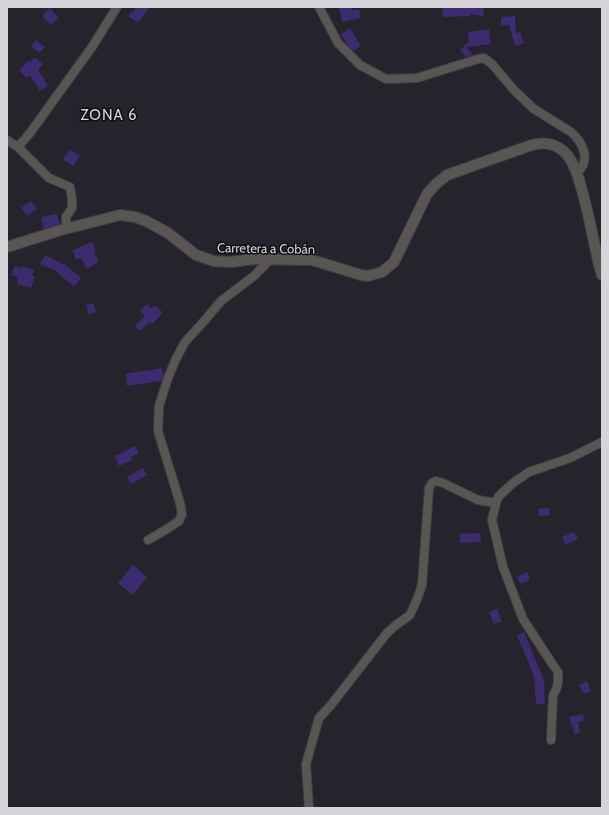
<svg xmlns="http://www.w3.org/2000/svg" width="609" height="815" viewBox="0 0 609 815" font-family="Cabin,sans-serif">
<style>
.building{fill:#3c2b6e}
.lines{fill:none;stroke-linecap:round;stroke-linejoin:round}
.minor-casing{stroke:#414048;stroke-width:10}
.tertiary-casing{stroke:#414048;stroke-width:12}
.minor{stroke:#595553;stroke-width:8}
.tertiary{stroke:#595553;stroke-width:10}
.labels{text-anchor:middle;stroke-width:3;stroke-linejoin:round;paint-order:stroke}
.street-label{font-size:13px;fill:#d5d4d9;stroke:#0e0e11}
.quarter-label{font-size:15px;letter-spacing:1px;fill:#d5d4d9;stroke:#0e0e11}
</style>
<rect width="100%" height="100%" fill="#25242c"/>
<path class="building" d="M135,7h15l-12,16 -10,-7 4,-5 2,1z
M339,7h12l1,3 7,-1 2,9 -19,4z
M442,7h42l-1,9 -13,-2v2l-27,1z
M50,8l9,10 -8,7 -9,-9z
M515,16l1,17 4,-1 4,11 -9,3 -6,-21 -8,1v-9z
M350,28l11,18 -7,5 -5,-4 -8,-13z
M489,29l2,15 -25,3 7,8 -7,2 -6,-7 9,-8 -1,-10z
M36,40l9,7 -6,6 -8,-7z
M34,57l9,7 -5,5 10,17 -8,5 -10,-16 -4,3 -7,-8 9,-9 2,1z
M70,149l10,7 -7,10 -10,-7z
M31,201l6,8 -10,7 -6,-8z
M57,214l3,10 -16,5 -3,-12z
M92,242l4,9 -2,1 5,10 -13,7 -5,-11 -5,2 -3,-10z
M45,255l22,11 14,12 -7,9 -18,-16 -16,-7z
M15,266l6,2 1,-2 12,4 -2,6h3l-4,12 -14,-4 1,-7 -7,-2z
M93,303l3,9 -7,3 -3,-10z
M147,304l4,5 4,-4 8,8 -11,11 -2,-2 -10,9 -5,-5 10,-10 -5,-5z
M162,368l1,8 -2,5 -34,5 -2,-12z
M135,446l4,7 -8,4 1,3 -13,6 -4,-10z
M143,468l4,7 -16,9 -4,-7z
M549,508l1,7 -11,1 -1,-7z
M574,532l4,7 -13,6 -3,-8z
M480,533l1,9 -21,1v-9z
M133,565l14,12 -14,18 -15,-12z
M527,572l3,8 -10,4 -3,-7z
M497,609l5,12 -8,3 -5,-12z
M524,632l20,48 1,24h-9l-2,-28 -17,-41z
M587,681l4,10 -7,3 -5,-9z
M583,714l1,7 -6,1 2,11 -6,1 -2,-10h-1l-2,-7z"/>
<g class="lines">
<defs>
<path id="minor" d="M319,7l19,36 22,22 26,14 31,-1 61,-19 6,-1 8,6 22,26 20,19 37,23c11,9 21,29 6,40
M7,140l11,7 31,31 21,9 2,12v9l-6,9v12
M18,147l12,-14 62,-86 25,-40
M148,540l19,-11 12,-8 3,-7 -2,-11 -22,-72 1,-25 9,-28 8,-19 9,-17 20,-22 16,-19 33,-25 17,-17
M551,740l2,-44 4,-9 1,-6v-9l-7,-10 -28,-43 -20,-52 -11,-47 4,-17 2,-6 15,-14 16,-11 41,-14 32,-16
M309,808l-3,-44 13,-46 12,-13 56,-72 9,-8 14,-10 8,-18 4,-12 7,-97 3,-5 4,-2 7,2 35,17 18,3"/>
<path id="tertiary" d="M7,247l54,-17 59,-15 15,2 11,4 22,12 28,22 18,6 17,1 23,-3 58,1 49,15 7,1 14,-4 12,-10 33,-68 9,-10 11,-9 82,-29c14,-5 29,-3 39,10 7,9 10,20 13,31 6,20 10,40 14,60 2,9 4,19 7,28"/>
</defs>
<use href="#minor" class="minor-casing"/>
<use href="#tertiary" class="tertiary-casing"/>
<use href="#minor" class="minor"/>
<use href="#tertiary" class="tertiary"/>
</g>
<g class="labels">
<g class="street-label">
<text transform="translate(266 248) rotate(1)" y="5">Carretera a Cobán</text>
</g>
<g class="quarter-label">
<text x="109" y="120">ZONA 6</text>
</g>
</g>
<rect width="609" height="815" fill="none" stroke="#d5d4d9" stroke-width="16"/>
</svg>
